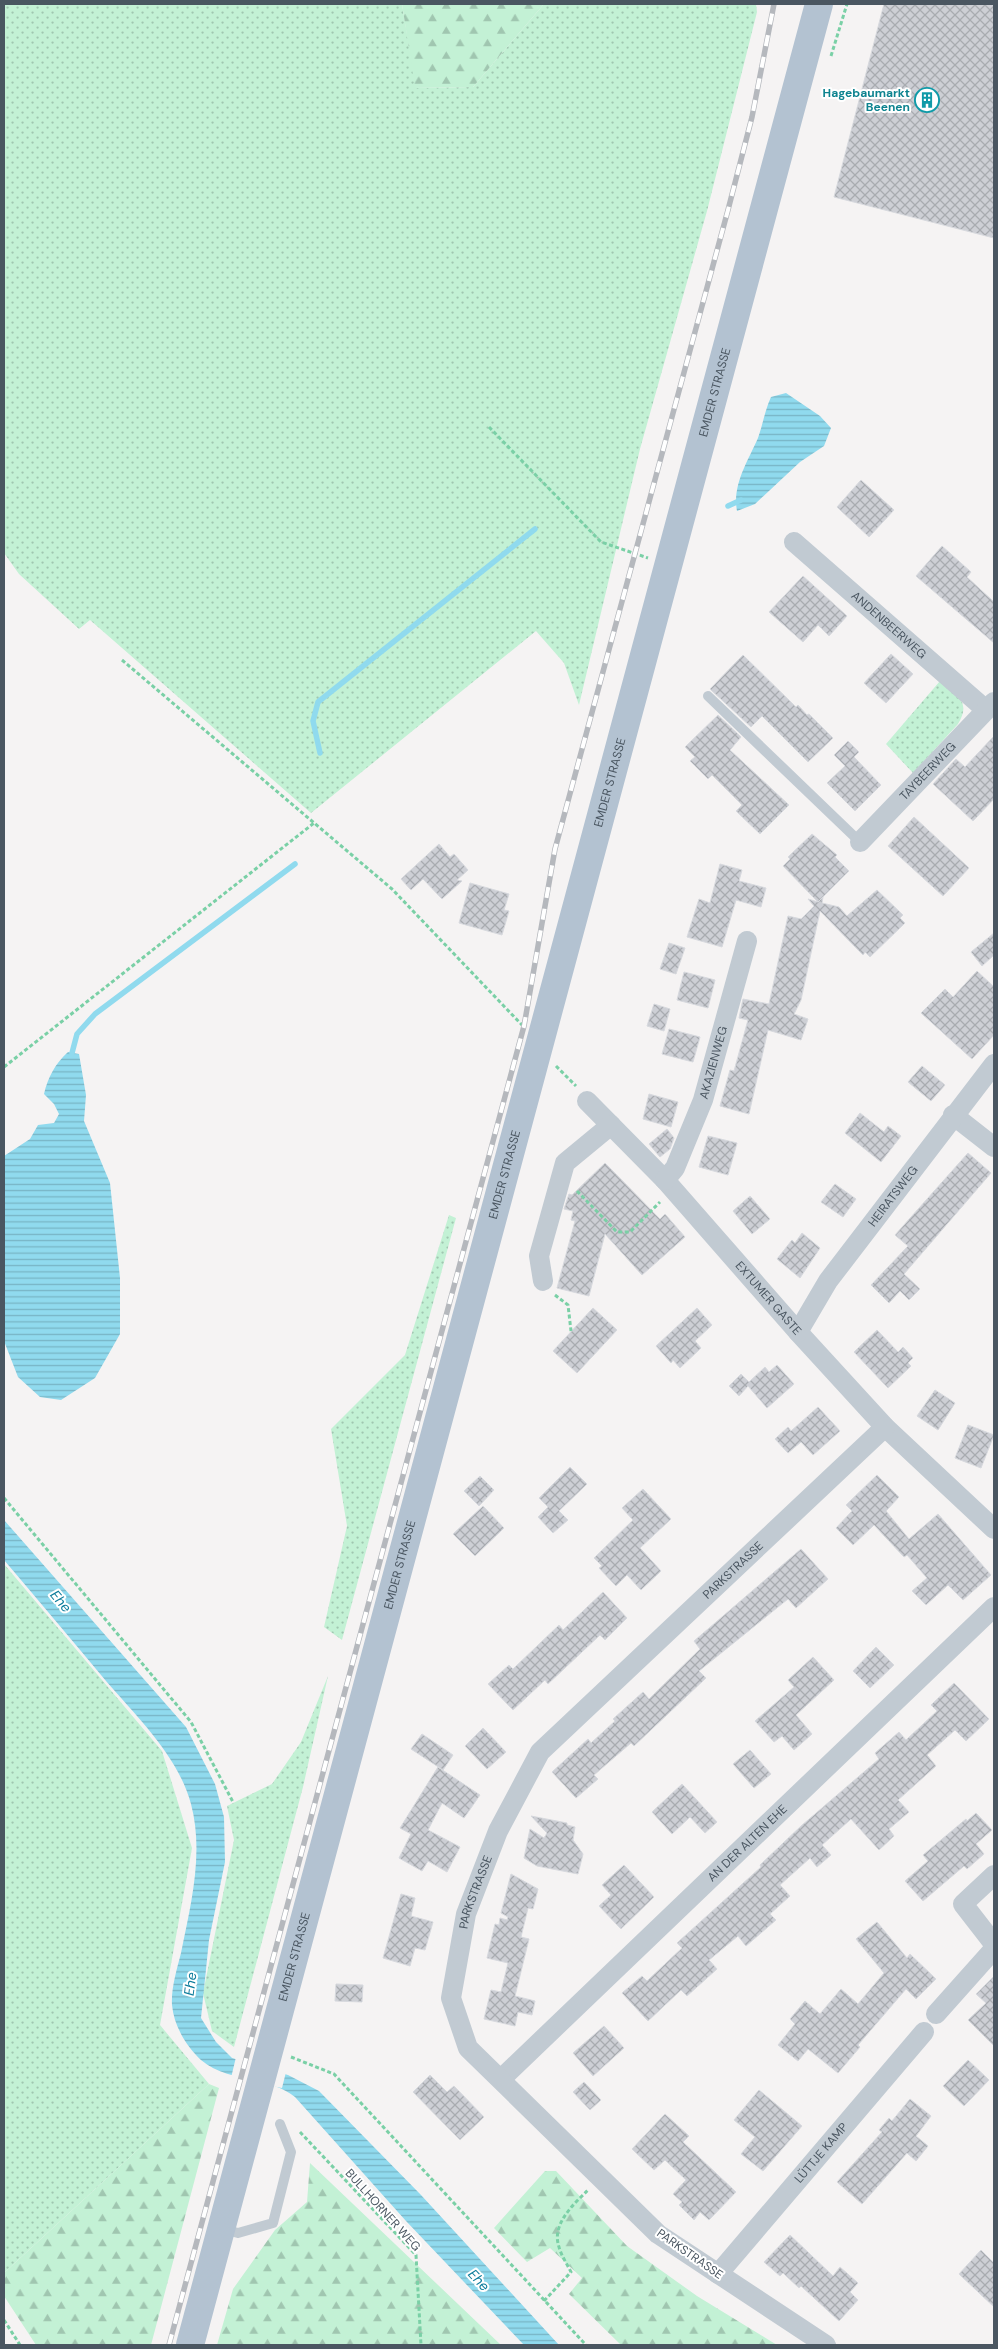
<svg xmlns="http://www.w3.org/2000/svg" width="998" height="2349" viewBox="0 0 998 2349" font-family="'DM Sans',sans-serif">
<style>
.grass{fill:url(#grass-dots)}
.forest{fill:url(#forest-firs)}
.water{fill:url(#water-rules)}
.pier{fill:#f5f3f3}
.lines{fill:none;stroke-linecap:round;stroke-linejoin:round}
.stream{stroke:#90daee;stroke-width:5.5}
.building{fill:url(#building-cross-hatch);stroke:#d7d9de}
.path{stroke:#7ad0a6;stroke-width:3;stroke-dasharray:4 2.5;stroke-linecap:butt}
.lane{stroke:#c1cad2;stroke-width:10}
.street{stroke:#c1cad2;stroke-width:20}
.primary{stroke:#b3c2d1;stroke-width:28}
.rail-casing{stroke:#b5b8bd;stroke-width:5.5}
.rail{stroke:#fff;stroke-width:4;stroke-dasharray:11;stroke-linecap:butt}
.labels{text-anchor:middle;stroke-width:4;stroke-linejoin:round;paint-order:stroke}
.culture-label{font-size:12px;font-weight:bold;fill:#0d838f;stroke:#fff;text-anchor:end}
.street-label{font-size:12px;fill:#4a5661;stroke:#fff}
.water-label{font-size:14px;font-style:italic;fill:#0c7c9b;stroke:#fff}
</style>
<defs>
<pattern id="grass-dots" width="8" height="8" patternUnits="userSpaceOnUse" patternTransform="scale(1.25)"><rect width="8" height="8" fill="#c3f1d5"/><path d="M2 2h.1M6 6h.1" fill="none" stroke="#a0c6b0" stroke-width="1.8" stroke-linecap="round"/></pattern>
<pattern id="forest-firs" width="22" height="20" patternUnits="userSpaceOnUse" patternTransform="scale(1.25)"><rect width="22" height="20" fill="#c3f1d5"/><path d="M5 1l3.5 6h-7zM16 11l3.5 6h-7z" fill="#a0c6b0"/></pattern>
<pattern id="water-rules" width="6" height="5" patternUnits="userSpaceOnUse" patternTransform="scale(1.25)"><rect width="6" height="5" fill="#90daee"/><path d="M0 2.5h6" fill="none" stroke="#78b4c4"/></pattern>
<pattern id="building-cross-hatch" width="8" height="8" patternUnits="userSpaceOnUse" patternTransform="scale(1.25)"><rect width="8" height="8" fill="#cdcfd5"/><path d="M0 0l8 8M0 8l8-8" fill="none" stroke="#a8abb0"/></pattern>
</defs>
<rect width="100%" height="100%" fill="#f5f3f3"/>
<path class="grass" d="M4,4h398l14,84 57,-1 71,-83h212l1,8 -50,199 -67,238 -61,256 -15,-42 -28,-32 -225,182 -221,-193 -11,9 -60,-55 -15,-21z
M940,681c16,14 32,20 18,43l-45,49 -27,-29z
M449,1215l7,3 -114,422 -18,-13 23,-101 -16,-97 74,-74z
M4,1564l158,187 30,97 -32,177 49,59 -205,189z
M328,1676l-25,111 -69,260 -22,-16 -9,-38 31,-153 -7,-34 45,-22 29,-42z"/>
<path class="forest" d="M402,4h142l-71,83 -58,1z
M209,2084l10,4 -68,257h-115l-32,-49v-23z
M310,2163l191,182h-284l16,-56 42,-59 32,-28z
M545,2171h11l71,75 70,50 80,49h-156l-52,-51 13,-16 -32,-30 -23,14 -33,-34z"/>
<path class="water" d="M786,393l34,23 11,12 -7,18 -24,16 -45,42 -18,7c-5,-26 11,-50 21,-73 5,-14 7,-28 13,-41z
M68,1052l11,2 7,41 -2,26 26,62 10,95v56l-25,44 -34,22 -21,-3 -22,-20 -14,-36v-185l26,-17 8,-14 16,-2 5,-9 -5,-10 -10,-10c4,-17 11,-30 24,-42z
M4,1520l182,207 29,57 9,33 1,45 -16,78 -8,78 15,24 16,16 56,17 31,16 102,104 138,150h-35l-118,-124 -111,-124c-26,-21 -67,-14 -94,-37 -15,-14 -27,-34 -29,-55 -1,-17 5,-36 9,-52 10,-49 23,-100 10,-149 -13,-48 -53,-86 -85,-123 -34,-41 -68,-81 -102,-121z"/>
<path class="pier" d="M236,2057l50,15 -4,16 -51,-10z"/>
<g class="lines">
<path class="stream" d="M728,506l13,-6
M320,753l-7,-32 5,-19 217,-173
M72,1053l5,-19 18,-20 200,-150"/>
</g>
<path class="building" d="M884,4h110v234l-160,-41z
M861,480l33,30 -25,27 -32,-30z
M942,546l29,26 -4,5 27,25v41l-78,-67z
M803,576l44,40 -18,20 -11,-11 -15,17 -34,-30z
M891,654l22,20 -27,29 -22,-20z
M743,655l53,52 2,-2 9,10 2,-1 24,24 -25,24 -46,-46 -11,11 -41,-38z
M718,715l23,22 -11,13 59,55 -29,29 -24,-23 6,-6 -30,-30 -4,4 -18,-18 5,-4 -10,-10z
M994,736v63l-21,22 -40,-37 23,-25 9,8z
M848,741l11,11 -5,5 27,28 -26,26 -28,-28 18,-17 -11,-11z
M914,817l55,51 -26,28 -55,-50z
M812,834l25,21 -2,2 14,14 -31,31 -35,-36 7,-7 -2,-2z
M439,844l11,13 4,-3 14,16 -11,10 5,1 -20,18 -19,-20 -12,11 -10,-11z
M720,864l22,6 -3,11 27,7 -5,19 -25,-7 -14,47 -35,-10 12,-38 11,4z
M470,883l39,11 -5,16 5,1 -7,24 -43,-12z
M877,890l26,25 -3,3 5,5 -35,34 -5,-5 -2,3 -43,-44 -19,89 -7,14 14,5 -7,21 -33,-10 -19,84 -29,-8 10,-36 4,1 14,-51 -9,-2 4,-19 26,5 19,-88 13,3 13,-13 -6,-7 10,3 5,-5 -1,6 17,4 8,9z
M994,933v22l-12,11 -11,-14z
M669,943l16,5 -9,26 -16,-5z
M977,971l17,16v48l-22,24 -51,-46 24,-24 8,8z
M684,972l31,8 -7,28 -31,-8z
M654,1004l16,5 -6,22 -17,-5z
M669,1029l31,8 -7,25 -31,-8z
M922,1066l23,19 -14,16 -23,-19z
M649,1094l29,8 -7,25 -28,-8z
M860,1113l24,19 4,-6 13,10 -20,26 -36,-29z
M667,1129l7,9 -4,11 -10,8 -11,-13z
M708,1136l29,7 -9,32 -29,-8z
M968,1153l23,20 -87,101 16,15 -11,11 -9,-9 -11,12 -18,-18 37,-39 -13,-11z
M605,1163l55,56 5,-5 20,23 -43,38 -37,-41 -16,62 -32,-8 18,-67 -4,-1 2,-9 -9,-2 5,-15 3,1z
M835,1184l21,15 -13,18 -22,-15z
M750,1196l20,23 -18,15 -19,-23z
M802,1233l18,15 -20,30 -23,-19 15,-19 3,3z
M593,1308l24,22 -40,43 -24,-22z
M697,1308l15,17 -17,16 6,7 -21,20 -7,-8 -2,3 -15,-17z
M877,1330l21,22 5,-5 10,11 -5,5 3,3 -23,22 -34,-36z
M777,1365l17,19 -27,24 -19,-22 -9,10 -10,-10 12,-12 8,8 16,-15 4,5z
M935,1390l20,13 -17,27 -21,-14z
M818,1407l22,24 -27,24 -12,-13 -13,11 -13,-14 13,-12 3,4z
M968,1425l26,10 -13,33 -26,-10z
M570,1467l17,17 -28,27 9,9 -15,13 -15,-16 10,-10 -9,-9z
M877,1475l22,22 -13,14 23,28 29,-25 53,61 -28,25 -15,-15 -22,20 -14,-14 15,-13 -20,-23 -3,2 -30,-32 -21,20 -17,-17 16,-17 -6,-6z
M480,1476l14,14 -15,16 -15,-15z
M643,1489l28,30 -31,29 21,23 -20,19 -14,-15 -11,11 -17,-18 3,-2 -8,-8 39,-38 -11,-12z
M483,1506l21,22 -29,28 -22,-22z
M801,1549l27,30 -32,29 -8,-9 -89,72 7,7 -72,68 -3,-3 -37,32 4,4 -22,19 -24,-26 36,-33 3,4 24,-22 -2,-2 30,-27 6,7 51,-50 -6,-8z
M603,1592l24,26 -22,22 -5,-5 -52,49 -3,-4 -32,30 -25,-26 21,-19 4,4 46,-44 4,5z
M876,1647l18,18 -24,23 -17,-17z
M813,1657l21,23 -38,35 16,19 -18,16 -12,-14 -8,6 -19,-21 39,-34 -6,-7z
M954,1683l35,36 -23,22 -11,-11 -28,25 9,11 -38,34 11,12 -20,17 5,7 -15,14 -28,-31 -29,26 9,10 -14,12 -7,-9 -30,27 10,11 -20,18 6,6 -30,26 -8,-10 -29,24 8,9 -30,27 -6,-6 -33,31 -26,-28 20,-17 5,5 35,-33 -5,-5 84,-76 -1,-2 41,-39 78,-67 -4,-6 24,-21 7,8 31,-29 -6,-6z
M483,1728l23,24 -19,17 -22,-23z
M422,1734l31,21 -10,15 -32,-21z
M750,1750l21,24 -17,14 -21,-24z
M438,1767l42,28 -16,23 -22,-15 -14,27 32,17 -13,25 -19,-11 -6,10 -23,-13 12,-24 -11,-6z
M682,1784l35,38 -12,11 -15,-16 -18,17 -20,-22z
M976,1813l16,17 -16,14 8,10 -17,15 -3,-3 -41,35 -18,-20 23,-20 -5,-6 43,-36 1,2z
M531,1816l36,7v2l8,2 -2,13 10,14 -5,20 -41,-8 -13,-8 6,-29 14,9 3,-5z
M624,1865l30,32 -33,32 -22,-23 12,-11 -9,-10z
M511,1874l27,15 -5,20 -5,-1 -7,29 8,2 -14,57 20,5 -3,14 -14,-3 -3,14 -31,-7 7,-29 10,2 7,-29 -21,-5 8,-34 4,1 1,-7 7,2 1,-3 -7,-4z
M401,1894l14,4 -4,18 22,6 -8,28 -10,-2 -5,18 -27,-8z
M877,1922l30,36 3,-4 26,25 -20,20 -10,-10 -48,56 2,2 -22,26 -30,-24 -10,12 -20,-16 17,-21 -5,-5 15,-18 15,13 21,-25 17,15 26,-31 -28,-34z
M994,1976v70l-26,-26 18,-17 -10,-9z
M336,1984l27,1 -1,17 -27,-1z
M604,2026l20,22 -31,28 -20,-23z
M968,2060l21,20 -25,26 -21,-20z
M430,2075l17,17 7,-6 30,31 -24,23 -47,-48z
M584,2082l17,18 -11,10 -17,-18z
M759,2090l43,36 -39,45 -22,-17 14,-17 -21,-17z
M910,2099l21,17 -15,20 12,10 -12,15 -9,-8 -45,51 -25,-22 45,-50 -3,-2 10,-12 3,3z
M665,2114l24,22 -6,6 53,50 -27,28 -9,-8 -6,8 -15,-15 3,-3 -9,-8 13,-14 -21,-20 -11,10 -22,-21z
M790,2235l43,41 7,-9 18,16 -8,9 8,8 -19,21 -38,-35 -2,2 -16,-15 -3,3 -16,-14z
M981,2250l13,13v44l-35,-33z"/>
<g class="lines">
<path class="path" d="M831,56l16,-52
M489,427l112,115 47,16
M122,660l270,229 130,136
M556,1066l20,20
M4,1067l310,-244
M577,1191l40,41h13l30,-30
M555,1295l13,10 3,26
M4,1498l187,224 42,80
M291,2057l43,17 252,271
M300,2132l116,123 5,90
M544,2301l27,-29c-4,-8 -10,-17 -12,-25 -8,-23 15,-43 29,-57
M4,2320l16,25"/>
<path class="lane" d="M708,696l152,146
M223,2229l15,4 35,-10 18,-71 -11,-28"/>
<g class="street">
<path id="s1" d="M794,542l191,167"/>
<path id="s2" d="M860,842l134,-140"/>
<path id="s3" d="M587,1101l78,79 133,152 87,95 109,102"/>
<path d="M953,1115l41,32"/>
<path id="s4" d="M665,1180l10,-12 28,-68 44,-159"/>
<path d="M543,1281l-4,-25 26,-93 46,-38"/>
<path id="s5" d="M798,1332l30,-51 166,-217"/>
<path d="M994,1875l-31,29 31,40"/>
<path d="M936,2014l58,-65"/>
<path id="s6" d="M501,2079l493,-472"/>
<path id="s7" d="M718,2274l206,-242"/>
<path id="s8" d="M826,2345l-168,-111 -190,-186 -17,-50 15,-84 32,-83 42,-79 345,-325"/>
</g>
<path class="primary" id="s9" d="M190,2345l629,-2341"/>
<defs>
<path id="rail" d="M169,2345l355,-1319 31,-177 173,-639 24,-93 22,-113"/>
</defs>
<use href="#rail" class="rail-casing"/>
<use href="#rail" class="rail"/>
</g>
<defs>
<symbol id="building-ring" viewBox="-11 -11 22 22"><circle r="9.5" fill="#fff" stroke="#0f9aa8" stroke-width="1.5"/><path d="M-4-6H4V6H1V3H-1V6H-4ZM-2.5-4.3h1.7v1.8h-1.7ZM.8-4.3h1.7v1.8H.8ZM-2.5-1h1.7V.8h-1.7ZM.8-1h1.7V.8H.8Z" fill="#0f9aa8"/></symbol>
</defs>
<g fill-rule="evenodd">
<use href="#building-ring" x="913" y="86" width="28" height="28"/>
</g>
<g class="labels">
<g class="culture-label">
<text x="910" y="97">Hagebaumarkt<tspan x="910" dy="14">Beenen</tspan></text>
</g>
<g class="street-label">
<text dy="4" stroke="none"><textPath href="#s9" startOffset="2022">EMDER STRASSE</textPath></text>
<text dy="4" stroke="none"><textPath href="#s1" startOffset="126">ANDENBEERWEG</textPath></text>
<text dy="4" stroke="none"><textPath href="#s2" startOffset="98">TAYBEERWEG</textPath></text>
<text dy="4" stroke="none"><textPath href="#s9" startOffset="1618">EMDER STRASSE</textPath></text>
<text dy="4" stroke="none"><textPath href="#s4" startOffset="128">AKAZIENWEG</textPath></text>
<text dy="4" stroke="none"><textPath href="#s9" startOffset="1212">EMDER STRASSE</textPath></text>
<text dy="4" stroke="none"><textPath href="#s5" startOffset="166">HEIRATSWEG</textPath></text>
<text dy="4" stroke="none"><textPath href="#s3" startOffset="268">EXTUMER GASTE</textPath></text>
<text dy="4" stroke="none"><textPath href="#s9" startOffset="808">EMDER STRASSE</textPath></text>
<text dy="4" stroke="none"><textPath href="#s8" startOffset="1049">PARKSTRASSE</textPath></text>
<text dy="4" stroke="none"><textPath href="#s6" startOffset="341">AN DER ALTEN EHE</textPath></text>
<text dy="4" stroke="none"><textPath href="#s8" startOffset="629">PARKSTRASSE</textPath></text>
<text dy="4" stroke="none"><textPath href="#s9" startOffset="402">EMDER STRASSE</textPath></text>
<text dy="4" stroke="none"><textPath href="#s7" startOffset="159">LÜTTJE KAMP</textPath></text>
<text transform="translate(383 2210) rotate(48)" y="4">BULLHORNER WEG</text>
<text transform="translate(690 2254) rotate(35)" y="4">PARKSTRASSE</text>
</g>
<g class="water-label">
<text transform="translate(61 1601) rotate(50)" y="5">Ehe</text>
<text transform="translate(190 1984) rotate(-83)" y="5">Ehe</text>
<text transform="translate(479 2280) rotate(47)" y="5">Ehe</text>
</g>
</g>
<rect width="998" height="2349" fill="none" stroke="#4a5661" stroke-width="10"/>
</svg>
